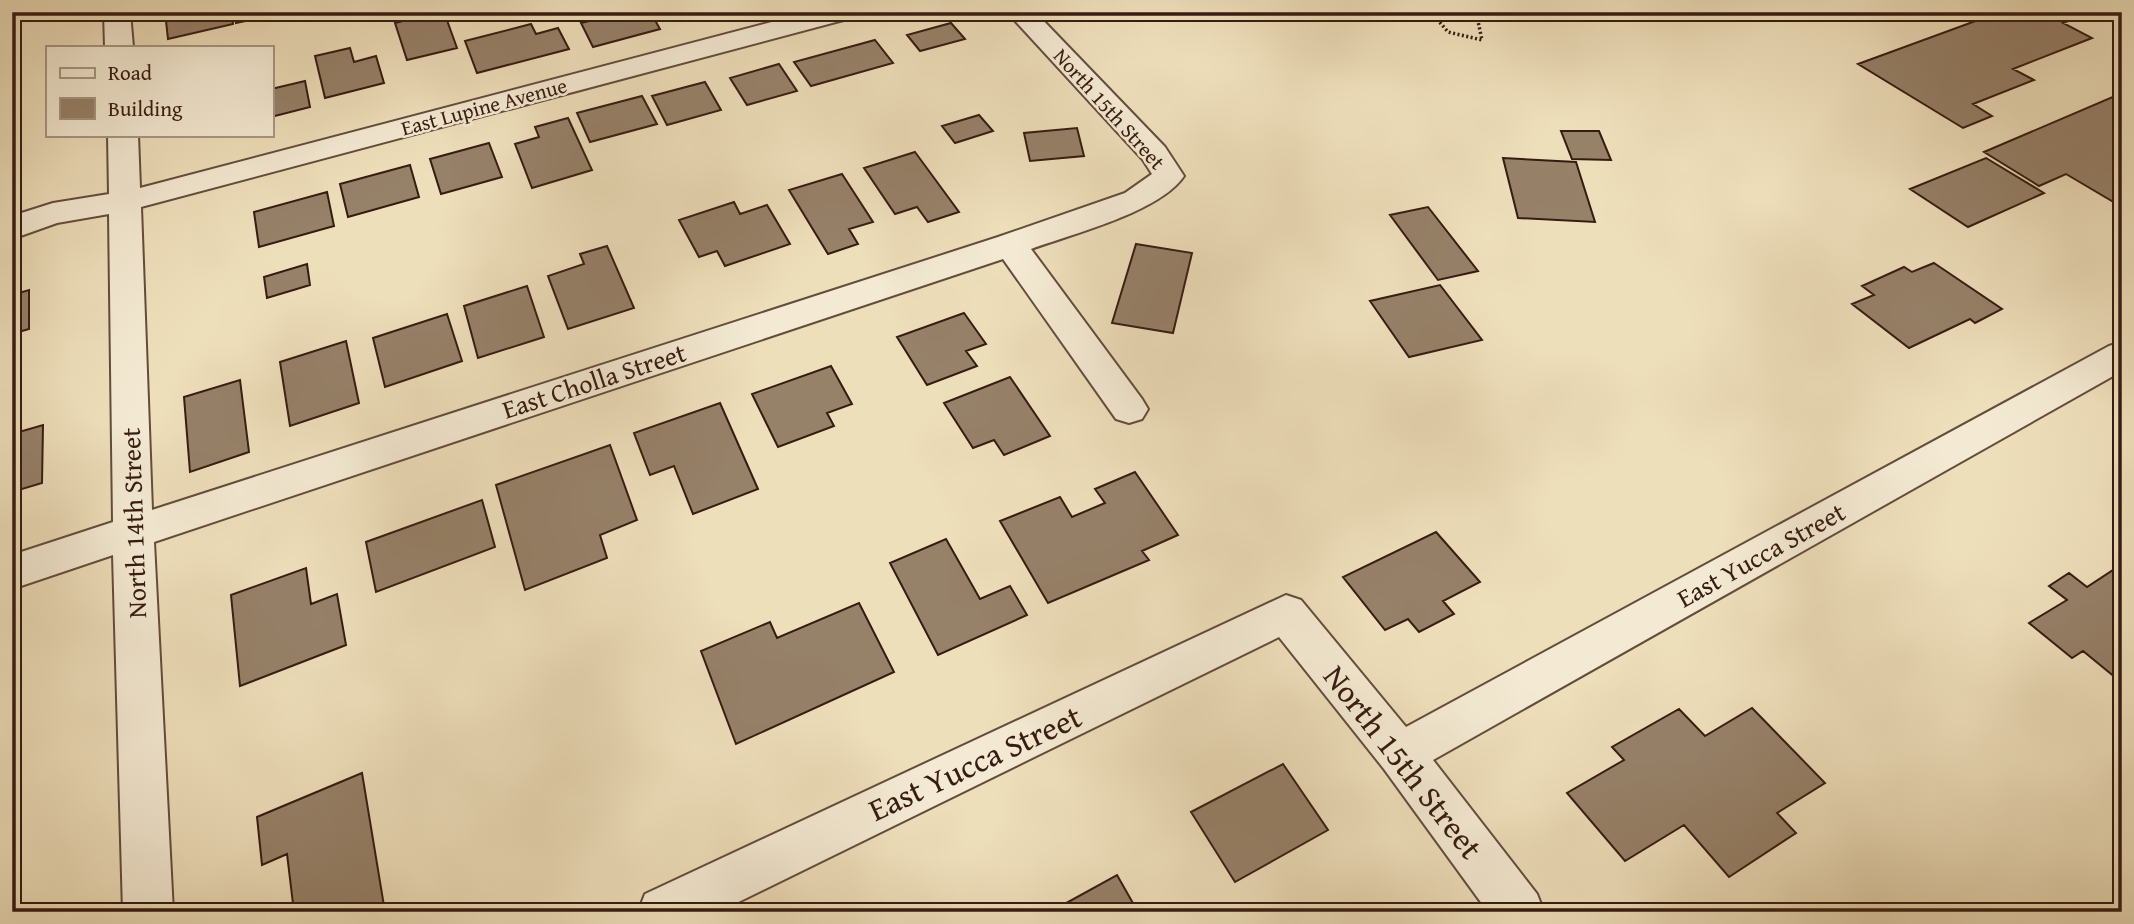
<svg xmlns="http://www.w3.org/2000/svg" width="2134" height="924" viewBox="0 0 2134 924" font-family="'Gentium Book Plus',serif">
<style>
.building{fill:#968169;stroke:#361b11;stroke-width:2}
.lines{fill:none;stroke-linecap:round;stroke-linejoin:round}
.minor-casing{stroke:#644c3c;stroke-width:4}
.path{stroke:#361b11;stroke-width:3.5;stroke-dasharray:2 2.5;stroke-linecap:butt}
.minor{fill:#f4ead3;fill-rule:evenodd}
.labels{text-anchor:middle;stroke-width:5;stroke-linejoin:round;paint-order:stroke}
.far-street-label{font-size:21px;fill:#361b11;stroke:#f4ead3}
.street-label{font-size:26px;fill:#361b11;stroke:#f4ead3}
.near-street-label{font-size:32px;fill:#361b11;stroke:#f4ead3}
</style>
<rect width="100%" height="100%" fill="#eedfbb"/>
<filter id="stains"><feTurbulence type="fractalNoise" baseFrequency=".00286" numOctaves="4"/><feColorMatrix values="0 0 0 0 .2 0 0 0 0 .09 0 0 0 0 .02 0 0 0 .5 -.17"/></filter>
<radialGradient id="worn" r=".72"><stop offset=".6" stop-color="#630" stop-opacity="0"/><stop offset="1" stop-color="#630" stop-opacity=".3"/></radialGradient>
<path class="building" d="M165,12h67l1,12 -65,15z
M235,12h38v3l-37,8z
M439,12h5l13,36 -50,12 -12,-37z
M2000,12h92l-29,11 29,15 -79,31 21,11 -61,24 19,12 -29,12 -105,-64z
M622,13l4,6 25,-6 9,16 -67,18 -12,-24z
M951,23l14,16 -45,12 -13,-16z
M531,24l5,10 22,-6 11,21 -92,24 -12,-32z
M875,40l18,23 -82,23 -17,-24z
M350,48l4,14 22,-6 8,27 -59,15 -10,-42z
M779,64l18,27 -50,14 -17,-27z
M305,81l5,26 -39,10v-28z
M705,82l16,28 -54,15 -15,-29z
M2122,93v114l-56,-33 -27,12 -55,-34z
M642,96l15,28 -67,18 -13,-29z
M979,115l14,16 -38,12 -13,-17z
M568,118l24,52 -60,18 -17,-44 24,-7 -4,-10z
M1077,128l7,28 -54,5 -6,-28z
M1561,131h38l12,29 -39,-1z
M489,143l13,34 -61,17 -11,-35z
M915,152l44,60 -31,10 -11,-15 -22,7 -31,-46z
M1503,158l73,4 19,60 -77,-4z
M1986,158l58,35 -76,34 -58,-38z
M410,165l9,32 -71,20 -8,-33z
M842,174l31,48 -24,7 9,15 -30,10 -39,-64z
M327,192l7,34 -75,21 -5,-35z
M734,202l6,12 27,-9 23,39 -65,22 -8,-15 -18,6 -20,-37z
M1428,207l50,64 -40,9 -48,-65z
M1136,244l56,9 -19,80 -61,-10z
M607,246l27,62 -66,21 -20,-53 36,-12 -4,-10z
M1934,263l68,46 -27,14 -5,-4 -61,29 -57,-44 22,-9 -12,-9 42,-19 8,5z
M307,264l3,21 -43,13 -3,-21z
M1440,285l42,55 -73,17 -39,-56z
M527,286l17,51 -66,21 -14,-52z
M29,290v39l-17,5v-39z
M964,313l22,31 -20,7 11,15 -50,19 -30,-48z
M447,314l15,47 -77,26 -12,-49z
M346,341l13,62 -69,23 -10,-64z
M831,366l21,38 -25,9 7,13 -56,21 -26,-53z
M1010,377l40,59 -46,19 -10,-15 -21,8 -29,-45z
M240,380l9,72 -59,20 -6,-75z
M720,403l38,86 -65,25 -19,-48 -24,9 -16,-42z
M43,425l-1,58 -30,9v-58z
M610,445l27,75 -37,15 7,23 -82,32 -29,-105z
M1135,472l43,63 -36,16 7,9 -101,43 -48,-82 60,-24 12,20 33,-14 -10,-14z
M482,500l13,47 -119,45 -10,-50z
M1436,532l44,50 -37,19 11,13 -35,18 -11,-13 -23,11 -42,-53z
M946,539l34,60 30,-13 17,29 -89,40 -48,-92z
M306,568l5,36 26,-10 9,51 -106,41 -9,-91z
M2113,570l9,7v97l-6,4 -33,-27 -11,7 -43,-35 38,-23 -18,-14 20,-13 18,14z
M859,603l35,69 -158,72 -35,-93 69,-29 7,16z
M1752,708l73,75 -48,30 19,20 -67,44 -45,-52 -59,36 -58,-68 57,-33 -12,-13 67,-38 26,27z
M1283,764l45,66 -93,52 -44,-70z
M362,773l23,139h-91l-7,-58 -25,11 -5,-48z
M1117,875l21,37h-88z"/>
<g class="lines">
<defs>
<path id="minor" d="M104,12h26l3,35h-28z
M810,12h45l-4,6 -710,189 11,303 846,-273 127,-44 27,-19 -9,-14 -136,-148h28l130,135 19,29c-24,36 -112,58 -153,73l111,150 6,10 -6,10 -13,4 -13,-4 -113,-160 -849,283 19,370h-50l-10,-357 -101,34v-34l101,-33 -4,-308 -52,9 -45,16v-23l41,-13 56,-9 -1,-59h30l2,53z
M2122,342v29l-689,389 104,134 7,18h-56l-104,-143 -105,-132 -561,275h-80l7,-18 641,-299 15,5 105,127 703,-381z"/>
</defs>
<use href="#minor" class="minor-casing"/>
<path class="path" d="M1431,12l17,20 34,8 -6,-28"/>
<use href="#minor" class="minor"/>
</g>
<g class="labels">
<g class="far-street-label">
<text transform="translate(484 107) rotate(-15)" y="7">East Lupine Avenue</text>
<text transform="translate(1109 109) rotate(48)" y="7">North 15th Street</text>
</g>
<g class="street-label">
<text transform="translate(594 381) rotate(-18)" y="9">East Cholla Street</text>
<text transform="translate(134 523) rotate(-92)" y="9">North 14th Street</text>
<text transform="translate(1761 555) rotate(-29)" y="9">East Yucca Street</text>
</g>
<g class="near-street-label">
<text transform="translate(1403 762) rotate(52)" y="11">North 15th Street</text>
<text transform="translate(975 763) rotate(-25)" y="11">East Yucca Street</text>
</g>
</g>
<rect width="2134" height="924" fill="none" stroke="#eedfbb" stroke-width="42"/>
<rect x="14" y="14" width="2106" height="896" fill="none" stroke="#361b11" stroke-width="3.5"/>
<rect x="21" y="21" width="2092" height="882" fill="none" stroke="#361b11" stroke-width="2"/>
<rect x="46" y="46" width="228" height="91" fill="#f4ead3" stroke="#a89785" stroke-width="2"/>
<rect x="60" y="68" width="35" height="10" fill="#f4ead3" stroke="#a89785" stroke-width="2"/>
<text x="108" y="80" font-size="21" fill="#361b11">Road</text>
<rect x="60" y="98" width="35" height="21" fill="#968169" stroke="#a89785" stroke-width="2"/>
<text x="108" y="116" font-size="21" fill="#361b11">Building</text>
<rect width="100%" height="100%" filter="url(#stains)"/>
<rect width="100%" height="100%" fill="url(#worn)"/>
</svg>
